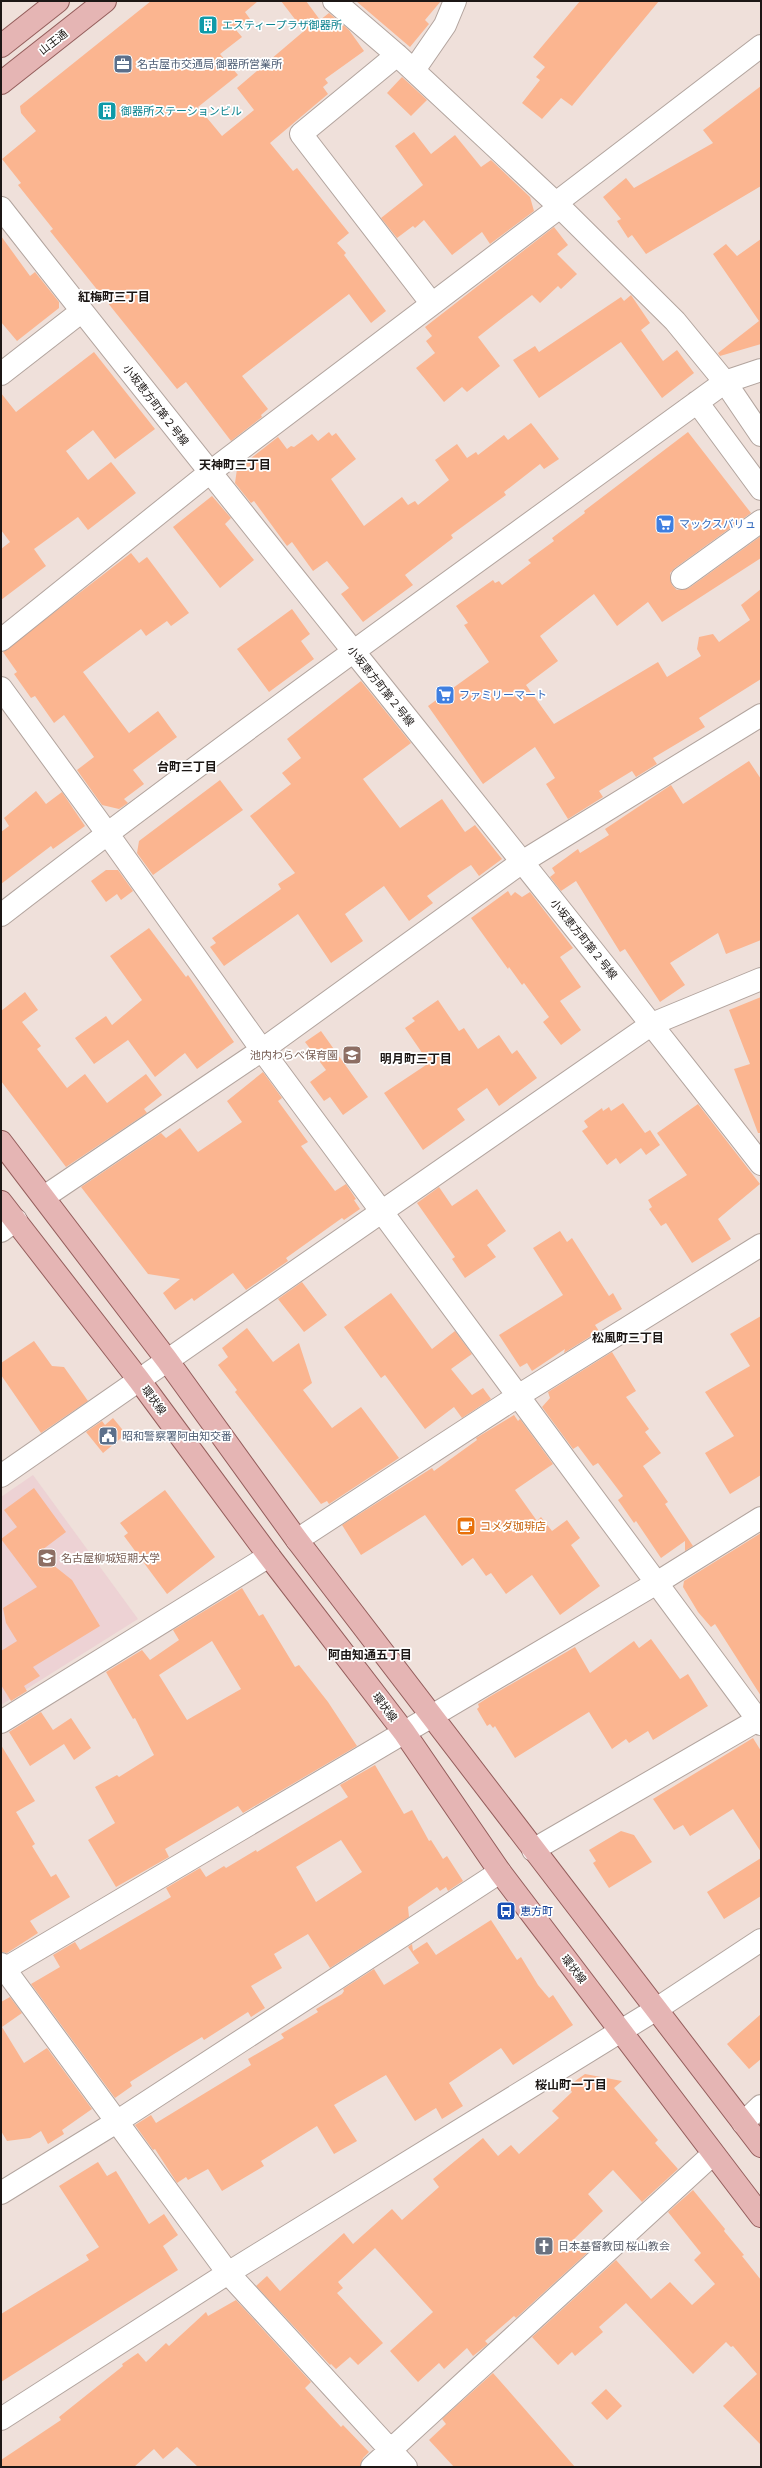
<svg xmlns="http://www.w3.org/2000/svg" width="762" height="2468" viewBox="0 0 762 2468" font-family="Commissioner,'Noto Sans JP',sans-serif">
<style>
.education{fill:#edd2d4}
.building{fill:#fbb590;fill-rule:evenodd}
.lines{fill:none;stroke-linecap:round;stroke-linejoin:round}
.minor-casing{stroke:#b2a49e;stroke-width:24}
.major-casing{stroke:#945e5c;stroke-width:24}
.minor{stroke:#fff;stroke-width:22}
.major{stroke:#e5b5b4;stroke-width:22}
.labels{text-anchor:middle;stroke-width:3.5;stroke-linejoin:round;paint-order:stroke}
.culture-label{font-size:11px;fill:#0d838f;stroke:#fff;text-anchor:start}
.street-label{font-size:11px;fill:#1c1715;stroke:#fff}
.service-label{font-size:11px;fill:#4e5e75;stroke:#fff;text-anchor:start}
.shop-label{font-size:11px;fill:#366cbe;stroke:#fff;text-anchor:start}
.education-label{font-size:11px;fill:#785e54;stroke:#fff;text-anchor:end}
.food-label{font-size:11px;fill:#c56008;stroke:#fff;text-anchor:start}
.transit-label{font-size:11px;fill:#164399;stroke:#fff;text-anchor:start}
.worship-label{font-size:11px;fill:#5b616d;stroke:#fff;text-anchor:start}
.neighbourhood-label{font-size:12px;font-weight:bold;fill:#1c1715;stroke:#fff}
</style>
<rect width="100%" height="100%" fill="#efe0da"/>
<path class="education" d="M33,1475l105,144 -137,86v-208z"/>
<path class="building" d="M151,1h107l-13,11 5,7 -14,11 6,7 -22,17 18,21 -40,32 24,29 32,-26 -17,-22 67,-57 -23,-30h25l14,19 9,-7 20,17 15,21 -39,28 3,4 -5,4 5,7 -58,49 23,28 4,-3 52,65 -12,10 9,10 -2,2 42,56 -15,12 -22,-29 -107,82 26,33 -7,6 1,2 -31,24 -45,-59 -9,7 -127,-158 3,-2 -35,-44 3,-2 -19,-24 34,-28 -15,-18 -1,-7z
M356,1h85l-16,19 4,4 -19,23z
M580,1h79l-87,105 -11,-8 -19,21 -20,-16 18,-23 -4,-3 9,-10 -12,-10z
M402,77l25,23 -16,16 -24,-23z
M761,86v100l-115,68 -14,-19 -4,3 -11,-17 4,-2 -18,-22 23,-19 8,10 79,-45 -10,-13z
M414,132l17,22 24,-19 26,32 10,-7 39,37 4,14 -44,33 -8,-12 -30,23 -28,-35 -9,8 -2,-2 -16,12 -16,-20 42,-33 -28,-39z
M554,227l14,18 -11,9 20,20 -16,15 -3,-3 -18,17 -8,-8 -54,42 22,29 -33,26 -5,-5 -18,15 -28,-34 19,-15 -9,-12 6,-5 -7,-9z
M1,236l29,40 5,-4 24,30v6l-42,33 -16,-19z
M761,239v105l-41,12 -2,-3 41,-32 -46,-67 13,-10 11,12z
M631,295l19,28 -9,7 22,31 14,-11 17,23 -32,25 -41,-56 -82,56 -26,-38 22,-14 4,6 82,-55 3,4z
M94,352l61,77 -40,30 -22,-29 -27,21 22,29 23,-18 25,31 -48,37 -10,-13 -44,32 12,17 -45,34v-51l9,-7 -9,-12v-137l15,19z
M531,423l28,36 -15,10 -4,-5 -36,28 2,3 -55,40 2,3 -48,37 8,10 -50,37 -22,-28 8,-6 -22,-27 -14,10 -21,-29 -5,4 -33,-45 -3,2 -16,-20 2,-14 41,-32 9,12 4,-3 3,1 18,-13 6,7 11,-9 3,4 4,-3 20,26 -25,20 33,47 38,-29 6,8 7,-4 3,4 31,-25 -14,-20 22,-16 10,14 9,-6 2,3 26,-20 4,5z
M688,432l63,81 -76,55 -5,5 2,12 5,5 12,-2 72,-52v22l-99,64 -14,-20 -31,24 -23,-32 -54,42 18,25 -32,24 28,39 104,-62 9,15 34,-21 -4,-7 2,-12 14,-3 6,8 31,-22 -9,-15 20,-16v90l-62,39 6,9 -52,31 4,6 -21,13 -4,-6 -33,20 4,6 -35,22 -22,-35 9,-6 -20,-31 -52,37 -55,-78 61,-44 -25,-37 4,-2 -12,-17 37,-26 2,3 4,-2 3,4 29,-22 -3,-3 26,-19 -2,-3 33,-25 -1,-2z
M212,496l19,22 -6,6 29,36 -34,28 -47,-61z
M131,553l8,10 8,-6 42,56 -18,13 -4,-5 -21,15 -5,-7 -58,43 46,61 29,-22 19,26 -44,33 11,14 -20,15 4,4 -9,6 -17,-4 -25,-35 17,-13 -30,-42 -10,8 -19,-27 -4,2 -17,-24 3,-2 -14,-20z
M292,609l18,25 -9,7 13,18 -45,33 -32,-43z
M361,681l50,62 -48,36 37,49 42,-29 23,33 10,-7 27,34 -23,17 -8,-11 -11,7 -33,24 6,7 -24,18 -25,-35 -39,28 18,27 -32,22 -33,-49 -74,52 -14,-19 6,-4 -4,-5 69,-49 -3,-5 17,-11 -45,-57 41,-32 -9,-11 19,-15 -14,-19z
M749,761l12,18v161l-35,14 -8,-21 -48,30 15,22 -25,17 -35,-53 -5,3 -44,-71 -15,10 -11,-14 5,-4 -3,-5 26,-19 2,4 29,-18 -4,-6 66,-44 12,19z
M220,780l23,30 -90,65 -16,-22 2,-12z
M36,791l10,13 16,-12 23,34 -32,23 -2,-3 -50,38v-52l8,-6 -5,-8z
M106,870h12l15,21 -12,9 -4,-6 -11,8 -15,-21z
M508,891l3,5 4,-4 7,5 8,-5 43,56 -13,9 21,30 -21,14 21,29 -20,15 -18,-23 6,-5 -25,-34 -2,2 -13,-18 -1,2 -37,-51z
M149,928l37,49 2,-2 46,67 -37,27 -12,-16 -30,24 -27,-37 -34,24 -19,-26 31,-22 6,9 30,-25 -32,-44z
M25,992l13,18 -16,12 19,24 -4,3 30,39 18,-14 22,29 39,-29 16,21 -18,14 3,4 -81,54 -65,-86v-70z
M761,997v136h-3l-24,-64 16,-5 -21,-54z
M438,1000l21,31 5,-3 14,21 21,-14 13,19 5,-4 20,28 -38,28 -12,-18 -30,21 8,11 -42,30 -39,-57 45,-30 -24,-35 10,-7 -3,-3z
M321,1031l47,66 -25,18 -13,-18 -6,4 -14,-19 16,-12 -21,-28z
M263,1072l19,26 -4,3 30,41 -7,4 34,45 11,-7 10,15 -2,1 6,9 -16,11 -2,-2 -56,40 2,3 -42,29 -13,-17 -39,28 -2,-3 -17,12 -12,-17 17,-14 -32,-5 -67,-87 80,-54 5,5 14,-10 18,24 44,-30 -15,-21z
M623,1103l22,30 5,-3 10,15 -14,10 -5,-7 -21,16 -4,-6 -9,7 -25,-34 6,-4 -4,-6 18,-13 1,3 6,-4 2,4z
M698,1104l62,80 -42,35 13,20 -39,24 -26,-40 -5,3 -12,-17 3,-2 -4,-7 39,-25 -30,-42z
M439,1187l13,19 25,-17 29,42 -19,14 9,12 -31,21 -13,-19 3,-2 -38,-54z
M560,1231l7,11 5,-4 37,58 4,-3 9,16 -27,16 4,6 -35,22 1,-4 -33,22 -5,-8 -7,4 -21,-32 64,-40 -30,-47z
M302,1282l25,33 -23,17 -26,-33z
M391,1293l41,56 23,-18 17,23 -21,15 21,26 11,-7 8,11 -29,19 -8,-11 -29,22 -40,-54 -4,3 -37,-51z
M761,1316v159l-31,19 -25,-41 29,-17 -29,-44 45,-26 -20,-32z
M247,1328l26,34 26,-19 13,40 -9,7 29,38 29,-21 38,51 -70,46 -2,-3 -6,3 -86,-112 2,-2 -19,-25 10,-8 -6,-9z
M34,1341l18,25 12,1 24,34 -47,32 -40,-58v-12z
M612,1352l24,39 -10,6 23,32 -4,3 16,21 -18,13 25,36 -3,2 28,42 -8,5v-10l-24,17 -25,-37 -2,2 -16,-23 5,-4 -25,-33 -5,3 -15,-20 -5,3 -31,-42 8,-9 -2,-6z
M514,1415l4,6 2,-2 33,45 -38,26 22,31 4,-4 11,14 15,-11 13,18 -9,7 29,41 -40,29 -28,-40 -26,19 -15,-21 -5,3 -13,-18 -11,8 -37,-51 -64,40 -19,-30 90,-57 2,3 43,-31 -1,-2z
M113,1418l13,16 -23,19 -17,-21 16,-11 3,4z
M34,1488l32,44 -28,21 34,27 28,46 -67,41 7,9 -16,10 3,5 -16,10 -10,-16v-34l16,-10 -11,-18 -3,-15 34,-21 -36,-48 16,-12 -13,-17z
M165,1490l50,67 -48,37 -43,-58 4,-3 -8,-10z
M761,1533v163l-46,-72 -4,3 -13,-15 -15,-25 1,-6z
M242,1588l17,28 4,-2 32,53 4,-2 29,37 29,44 -114,67 -5,-7 -73,43 4,8 -53,30 -28,-47 27,-17 -20,-36 22,-12 2,2 35,-22 -19,-37 -2,1 -27,-47 36,-22 8,10 29,-20 -6,-10zM212,1641l29,48 -54,31 -28,-45z
M651,1639l29,40 8,-5 20,32 -55,34 -5,-9 -19,12 -3,-4 -14,10 -23,-37 -74,46 -20,-32 -2,2 -3,-4 -3,2 -10,-17 2,-2 -1,-3 11,-7 86,-50 15,26 44,-32 5,7z
M41,1712l12,18 18,-12 20,30 -17,12 -10,-16 -34,22 -21,-34z
M753,1738l8,13v101l-28,-43 -43,27 -7,-11 -9,5 -21,-31z
M1,1745l34,56 -19,11 19,32 -3,2 19,31 5,-3 14,23 -40,24 8,12 -31,20 -6,-1z
M375,1765l29,49 8,-4 17,31 2,-1 12,19 4,-3 16,25 -15,10 -2,-4 -6,4 -3,-4 -29,20 1,10 -79,51 -22,-34 -34,20 8,14 -31,18 14,22 -14,9 -3,-5 -44,28 -2,-3 -28,17 -44,28 2,4 -17,12 -84,-114 29,-17 -7,-12 22,-13 5,8 91,-53 -5,-9 34,-20 6,9 18,-11 2,2 30,-18 1,2 91,-55 -8,-12zM341,1840l21,32 -46,30 -20,-35z
M621,1831l13,4 18,27 -43,26 -16,-25 3,-2 -7,-11z
M761,1858v38l-37,23 -17,-27z
M491,1920l26,40 4,-3 17,28 11,13 4,-3 20,30 -60,40 -12,-17 -52,35 14,23 -21,13 -6,-11 -21,13 -29,-46 -52,30 23,36 -23,13 -17,-28 -56,35 3,5 -42,25 -14,-22 -20,11 -2,-3 -9,6 -22,-34 -2,1 -18,-25 16,-10 5,8 95,-58 -3,-6 36,-21 -3,-4 37,-22 -2,-3 26,-15 2,-3 -1,-2 31,-20 10,16 35,-22 -11,-16 4,-3 1,7 14,-9 9,13z
M10,1997l12,16 -20,14 22,36 23,-15 45,61 -30,21 2,4 -16,10 -7,-13 -11,7 -23,3 -6,-10v-129z
M761,2014v45l-12,10 -22,-25z
M585,2074l37,7 -8,7 44,52 -3,3 23,26 -36,33 -29,-32 -25,24 15,17 -29,28 13,14 -71,65 -2,-2 -29,25 3,3 -15,12 -6,-8 -23,21 -5,-6 -21,19 -28,-31 43,-39 -58,-64 -37,34 5,6 -6,5 46,50 -25,22 -8,-8 -14,12 -5,-5 -1,1 -74,-79 11,-10 13,15 64,-58 9,11 39,-35 10,11 37,-33 -6,-8 50,-41 15,18 13,-11 8,9 40,-36 -7,-7 20,-19 -4,-6z
M98,2162l9,14 9,-5 33,53 15,-10 14,21 -15,11 15,24 -177,112v-68l88,-54 -3,-5 13,-8 -40,-61z
M693,2190l32,39 -1,2 20,24 -2,1 19,24v165l-38,-39 34,-32 -24,-28 -2,1 -5,-5 -33,32 -67,-71 -27,24 4,5 -28,24 -3,-4 -14,13 -26,-28 84,-77 35,39 19,-17 22,23 23,-21 -21,-24 7,-7 -33,-41z
M236,2300l75,82 -6,6 36,39 2,-2 26,27 -6,6 -3,9h-162l-21,-20 -14,12 -9,-10 -20,18h-133v-7l60,-40 -2,-3 64,-51 -1,-2 16,-11 8,9 20,-19 3,3 37,-34 2,4z
M493,2373l29,33 53,61h-121l-25,-27 17,-16 -4,-5z
M606,2389l16,17 -15,14 -16,-17z"/>
<g class="lines">
<defs>
<path id="minor" d="M334,1l63,54 163,152 115,114 50,61 36,53
M397,55l-96,79 131,170
M414,70l31,-45 10,-24
M556,203l205,-157
M1,208c251,321 510,635 760,956
M1,374l81,-63
M697,402l64,87
M682,578l79,-57
M1,640l208,-167 351,-266
M1,688l106,145 155,217 499,674
M1,915c237,-183 482,-357 724,-533l36,-12
M44,1197l218,-147 260,-188 239,-147
M1,1231l15,-11
M1,1476l651,-452 109,-45
M297,1540l221,-144 243,-151
M1,1722l268,-166
M533,1850l228,-132
M1,1964l227,309 178,194
M1,1971l654,-387 106,-66
M743,2123l18,-17
M1,2193l117,-72 382,-249
M1,2419l227,-146 427,-263 106,-70
M372,2467l341,-313"/>
<path id="major" d="M1,46l57,-45
M1,83l104,-82
M1,1142l166,218 130,180 464,606
M1,1202l138,178 130,176 135,176 96,140 261,344"/>
</defs>
<use href="#minor" class="minor-casing"/>
<use href="#major" class="major-casing"/>
<use href="#minor" class="minor"/>
<use href="#major" class="major"/>
</g>
<defs>
<symbol id="building-square" viewBox="-11 -11 22 22"><rect x="-9" y="-9" width="18" height="18" rx="4" fill="#0f9aa8" stroke="#fff"/><path d="M-4-6H4V6H1V3H-1V6H-4ZM-2.5-4.3h1.7v1.8h-1.7ZM.8-4.3h1.7v1.8H.8ZM-2.5-1h1.7V.8h-1.7ZM.8-1h1.7V.8H.8Z" fill="#fff"/></symbol>
<symbol id="office-square" viewBox="-11 -11 22 22"><rect x="-9" y="-9" width="18" height="18" rx="4" fill="#5c6f8a" stroke="#fff"/><path d="M-6-3h4V-5.5h4V-3h4V5H-6ZM-1-4.5V-3h2v-1.5ZM-6 0V1H6V0Z" fill="#fff"/></symbol>
<symbol id="supermarket-square" viewBox="-11 -11 22 22"><rect x="-9" y="-9" width="18" height="18" rx="4" fill="#3f7fe0" stroke="#fff"/><path d="M-6-5.5h2.5l.6 2H6L4.5 2H-2.5L-4.4-4H-6ZM-1.5 3.2a1.3 1.3 0 1 0 .1 0ZM3 3.2a1.3 1.3 0 1 0 .1 0Z" fill="#fff"/></symbol>
<symbol id="school-square" viewBox="-11 -11 22 22"><rect x="-9" y="-9" width="18" height="18" rx="4" fill="#8d6e63" stroke="#fff"/><path d="M0-5L7-2L0 1L-7-2ZM-4 1L0 2.5L4 1V4Q0 6-4 4Z" fill="#fff"/></symbol>
<symbol id="civic-square" viewBox="-11 -11 22 22"><rect x="-9" y="-9" width="18" height="18" rx="4" fill="#5c6f8a" stroke="#fff"/><path d="M-.6-6.5H3V-4.5H.6V-3L4-1V1h2V6H-6V1h2V-1L-.6-3ZM-1.2 2.5V6h2.4V2.5Z" fill="#fff"/></symbol>
<symbol id="cafe-square" viewBox="-11 -11 22 22"><rect x="-9" y="-9" width="18" height="18" rx="4" fill="#e8710a" stroke="#fff"/><path d="M-5.5-4.5H6V0H3Q3 3.5 0 3.5H-2.5Q-5.5 3.5-5.5 0ZM3-3.2v2h1.7v-2ZM-6 4.5H4V6H-6Z" fill="#fff"/></symbol>
<symbol id="university-square" viewBox="-11 -11 22 22"><rect x="-9" y="-9" width="18" height="18" rx="4" fill="#8d6e63" stroke="#fff"/><path d="M0-5L7-2L0 1L-7-2ZM-4 1L0 2.5L4 1V4Q0 6-4 4Z" fill="#fff"/></symbol>
<symbol id="bus-square" viewBox="-11 -11 22 22"><rect x="-9" y="-9" width="18" height="18" rx="4" fill="#1a4fb4" stroke="#fff"/><path d="M-5-6H5V4H4V6H2V4H-2V6H-4V4H-5ZM-3.5-4V0h7V-4ZM-3.5 1.2v1.5H-2V1.2ZM2 1.2v1.5H3.5V1.2Z" fill="#fff"/></symbol>
<symbol id="church-square" viewBox="-11 -11 22 22"><rect x="-9" y="-9" width="18" height="18" rx="4" fill="#6b7280" stroke="#fff"/><path d="M-1.2-6h2.4v3.5h3.3v2.4h-3.3V6h-2.4V-.1h-3.3v-2.4h3.3Z" fill="#fff"/></symbol>
</defs>
<g fill-rule="evenodd">
<use href="#building-square" x="197" y="14" width="22" height="22"/>
<use href="#office-square" x="112" y="53" width="22" height="22"/>
<use href="#building-square" x="96" y="100" width="22" height="22"/>
<use href="#supermarket-square" x="654" y="513" width="22" height="22"/>
<use href="#supermarket-square" x="434" y="684" width="22" height="22"/>
<use href="#school-square" x="341" y="1044" width="22" height="22"/>
<use href="#civic-square" x="97" y="1425" width="22" height="22"/>
<use href="#cafe-square" x="455" y="1515" width="22" height="22"/>
<use href="#university-square" x="36" y="1547" width="22" height="22"/>
<use href="#bus-square" x="495" y="1900" width="22" height="22"/>
<use href="#church-square" x="533" y="2235" width="22" height="22"/>
</g>
<g class="labels">
<g class="culture-label">
<text x="222" y="29">エスティープラザ御器所</text>
<text x="121" y="115">御器所ステーションビル</text>
</g>
<g class="street-label">
<text transform="translate(53 42) rotate(-38)" y="4">山王通</text>
<text transform="translate(156 405) rotate(52)" y="4">小坂恵方町第２号線</text>
<text transform="translate(381 686) rotate(51)" y="4">小坂恵方町第２号線</text>
<text transform="translate(584 939) rotate(51)" y="4">小坂恵方町第２号線</text>
<text transform="translate(154 1400) rotate(54)" y="4">環状線</text>
<text transform="translate(385 1707) rotate(53)" y="4">環状線</text>
<text transform="translate(574 1969) rotate(52)" y="4">環状線</text>
</g>
<g class="service-label">
<text x="137" y="68">名古屋市交通局 御器所営業所</text>
<text x="122" y="1440">昭和警察署阿由知交番</text>
</g>
<g class="shop-label">
<text x="679" y="528">マックスバリュ</text>
<text x="459" y="699">ファミリーマート</text>
</g>
<g class="education-label">
<text x="338" y="1059">池内わらべ保育園</text>
<text x="61" y="1562" text-anchor="start">名古屋柳城短期大学</text>
</g>
<g class="food-label">
<text x="480" y="1530">コメダ珈琲店</text>
</g>
<g class="transit-label">
<text x="520" y="1915">恵方町</text>
</g>
<g class="worship-label">
<text x="558" y="2250">日本基督教団 桜山教会</text>
</g>
<g class="neighbourhood-label">
<text x="114" y="301">紅梅町三丁目</text>
<text x="235" y="469">天神町三丁目</text>
<text x="187" y="771">台町三丁目</text>
<text x="416" y="1063">明月町三丁目</text>
<text x="628" y="1342">松風町三丁目</text>
<text x="370" y="1659">阿由知通五丁目</text>
<text x="571" y="2089">桜山町一丁目</text>
</g>
</g>
<rect width="762" height="2468" fill="none" stroke="#1c1715" stroke-width="4"/>
</svg>
